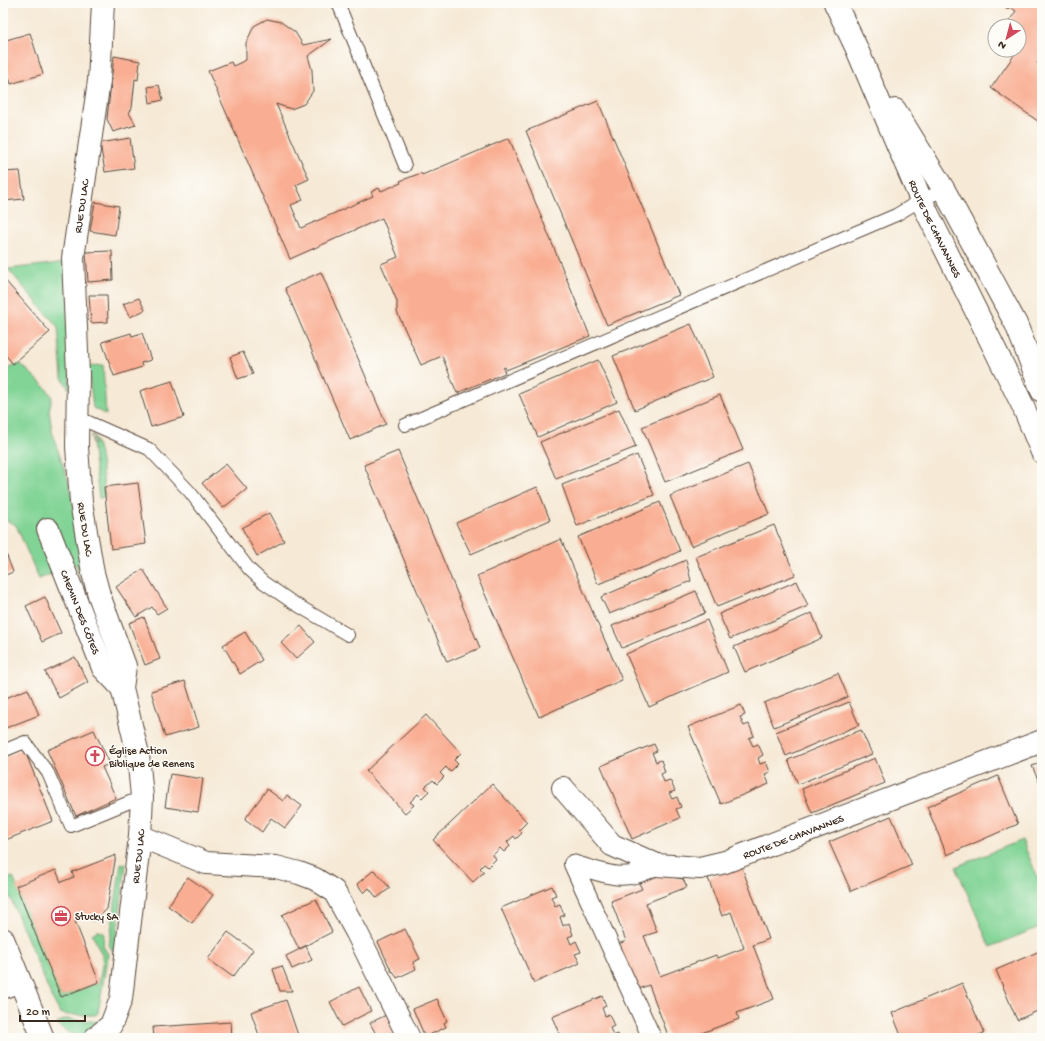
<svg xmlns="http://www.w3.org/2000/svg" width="1045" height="1041" viewBox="0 0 1045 1041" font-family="'Gochi Hand',sans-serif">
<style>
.green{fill:#82d496;stroke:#5e7f5a}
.building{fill:#f9ad92}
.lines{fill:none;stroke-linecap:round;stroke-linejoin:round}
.service-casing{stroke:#57473a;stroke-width:14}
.pedestrian-casing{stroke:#57473a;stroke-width:20}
.minor-casing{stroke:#57473a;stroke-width:24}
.tertiary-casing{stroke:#57473a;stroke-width:24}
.secondary-casing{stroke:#57473a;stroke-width:24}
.service{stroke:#fff;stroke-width:12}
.pedestrian{stroke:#fff;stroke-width:18}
.minor{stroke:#fff;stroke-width:22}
.tertiary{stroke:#fff;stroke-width:22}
.secondary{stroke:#fff;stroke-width:22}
.labels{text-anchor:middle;stroke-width:3;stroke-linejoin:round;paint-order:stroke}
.street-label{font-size:11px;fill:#3b2a1e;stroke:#fdfcf7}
.poi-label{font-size:11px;fill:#3b2a1e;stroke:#fdfcf7;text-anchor:start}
</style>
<rect width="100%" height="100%" fill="#fdfcf7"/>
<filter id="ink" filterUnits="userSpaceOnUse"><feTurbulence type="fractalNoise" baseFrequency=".025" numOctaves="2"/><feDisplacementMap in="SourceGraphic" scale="8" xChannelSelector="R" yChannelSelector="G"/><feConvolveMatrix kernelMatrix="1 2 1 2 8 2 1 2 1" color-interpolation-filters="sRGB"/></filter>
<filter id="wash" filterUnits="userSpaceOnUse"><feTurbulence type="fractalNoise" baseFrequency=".012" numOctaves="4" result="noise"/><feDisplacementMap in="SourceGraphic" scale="16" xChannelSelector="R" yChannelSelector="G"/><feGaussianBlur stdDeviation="0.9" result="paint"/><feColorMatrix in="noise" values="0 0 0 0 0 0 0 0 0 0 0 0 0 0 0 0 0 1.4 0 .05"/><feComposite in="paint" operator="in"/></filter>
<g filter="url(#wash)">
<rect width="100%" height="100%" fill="#f6e9d6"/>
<path class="green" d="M68,262l2,129 -8,-13 -4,-51 -50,-58z
M21,364l26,25 5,8 -3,14 4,25 17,50 20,114 -14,-36 -37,15 -23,-54 -13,-6v-149z
M103,365l3,50 -13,-7 -5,-42z
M93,434c10,20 9,43 12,63l-6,1 -8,-63 2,9h2z
M1022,840l20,48v38l-52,21 -34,-80z
M121,863l5,1 -12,89 -5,-8z
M13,877l48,120 38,-15 4,-22 -1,-5 -10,-21 5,-3 7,1 -1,14 5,8 -10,59 -2,2h-28l-8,-2 -8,-15 -49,-118z
M65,1019l37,3c-4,4 -8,9 -13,11 -11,6 -25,-1 -32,-10z"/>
<g id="blocks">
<path class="building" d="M1000,3h42v53l-5,7 5,4v57l-51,-36 26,-37 -2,-1h4v-24h-13l10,-15 -6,-4 -2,2z
M267,19l14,3 14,10 8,13 29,-6 -24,17 4,14 1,21 -9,13 -13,5 -15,-5 33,75 -13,6 7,15 -12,5 10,23 72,-32 -2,-4 8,-4 2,3 20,-8 -1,-2 21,-8 1,2 87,-37 81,198 -84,34 -1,-3 -2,1 2,5 -48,20 -15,-37 -21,9 -24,-53v-11l-16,-37 17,-7 -16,-39 -92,41 -82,-188 23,-9 2,4 13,-6v-17l8,-17z
M30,33l13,41 -32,10 -8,-26v-17z
M114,56l26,5 -2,19 -3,-1 -3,29 -3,5 7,12 -23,7 -6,-13z
M159,85l4,15 -13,3 -2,-16z
M598,101l81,194 -72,30 -81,-194z
M130,138l4,30 -29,4 -5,-29z
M20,171l4,28 -21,2v-29z
M95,202l24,4 -4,29 -25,-4z
M112,251l1,29 -25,2 -2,-30z
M321,272l65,152 -36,16 -65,-152z
M3,278l47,54 -37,32 -10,-12z
M89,295h18l1,27 -17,1z
M139,298l6,12 -15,7 -7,-13z
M691,324l22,53 -78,33 -22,-54z
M131,333l1,3 10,-3 9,27 -10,3 1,4 -28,9 -12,-34z
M243,352l10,22 -15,5 -8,-22z
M598,360l19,42 -79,35 -19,-43z
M172,381l12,36 -33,10 -11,-36z
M720,395l23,55 -78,32 -23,-55z
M619,409l17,38 -80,32 -16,-37z
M398,451l82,197 -33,14 -83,-197z
M637,455l17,40 -77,31 -15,-41z
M226,464l21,25 -24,19 -21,-25z
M748,464l21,50 -78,32 -21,-50z
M138,483l8,61 -35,5 -7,-62z
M537,487l13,33 -79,34 -15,-31z
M660,502l20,49 -33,15 -49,18 -20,-47z
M269,513l15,28 -27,15 -15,-28z
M774,525l21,50 -78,32 -21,-50z
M561,539l61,141 -83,37 -62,-141z
M3,546l10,26 -10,4z
M686,560l5,21 -82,33 -8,-17z
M143,569l24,39 -10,6 -5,-7 -16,10 -20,-30z
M797,581l11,25 -78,33 -11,-25z
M696,591l9,22 -83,35 -10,-22z
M45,597l16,36 -19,9 -16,-36z
M812,613l10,25 -77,34 -11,-25z
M144,617l16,42 -15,6 -16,-42z
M707,620l21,52 -79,35 -23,-53z
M301,626l14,16 -19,17 -15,-16z
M245,632l17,28 -22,14 -17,-29z
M75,657l13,25 -29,16 -14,-26z
M838,673l10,24 -74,30 -10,-24z
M185,681l14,46 -34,10 -14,-46z
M28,689l11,26 -36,14v-30z
M849,702l10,23 -73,31 -10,-24z
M741,705l4,10 -5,2 4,9 5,-2 5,12 -5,2 4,8 5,-2 5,11 -5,3 2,6 6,-2 4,10 -5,2 4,10 -48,20 -33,-77z
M426,715l35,38 -7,7 4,4 -8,8 -4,-5 -6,6 4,4 -7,7 -4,-4 -8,7 4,4 -7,7 -4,-4 -8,8 4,3 -9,8 -39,-42z
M94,730l16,34 -8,3 14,31 -40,18 -29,-66z
M861,730l11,24 -74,30 -10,-24z
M654,744l3,7 -5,2 4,9 5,-2 4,12 -4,2 3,8 6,-2 5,11 -6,2 3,6 5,-2 4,10 -5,2 4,9 -48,21 -31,-73z
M24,749l29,72 -50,20v-83z
M875,758l10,25 -73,30 -10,-24z
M1042,762v27l-10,-23z
M170,774l33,5 -5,33 -33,-5z
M998,776l20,48 -71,31 -20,-48z
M492,784l35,38 -8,8 3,3 -6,6 -2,-3 -7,6 3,4 -6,6 -4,-4 -7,7 3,4 -8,8 -4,-3 -4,4 4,4 -11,10 -40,-42z
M267,789l16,12 4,-6 15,11 -17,22 -14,-10 -9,14 -17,-13z
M891,816l21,49 -61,26 -22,-49z
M116,855l-9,54 -8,8 -6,4 -3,-6 -15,6 24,61 -38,15 -45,-111 40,-16 5,12 13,-5 -2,-5z
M741,865l28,74 -16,6 21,54 -37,14 2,6 -51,19h-19l-20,-53 -13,5 -18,-46 8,-3 -15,-40 31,-12 -3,-6 22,-8 22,4 4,8 -41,16 11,29 -13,4 16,40 56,-21 2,3 26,-10 -13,-36 -9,4 -14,-38z
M374,870l16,18 -13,10 -8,-10 -5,5 -7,-9z
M188,877l25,18 -21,28 -24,-17z
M552,886l4,9 -5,2 4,9 5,-2 4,11 -4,2 3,9 6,-3 4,12 -5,2 3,7 5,-3 5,11 -6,2 5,9 -46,20 -33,-75z
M316,899l16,33 -33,17 -17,-34z
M405,929l15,30 -7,3 3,7 -19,9 -4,-7 -1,1 -14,-30z
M228,932l25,18 -20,27 -25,-18z
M306,946l6,14 -20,9 -6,-13z
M1042,950v59l-25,11 -21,-50z
M282,966l10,25h-12l-7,-22z
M962,983l22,50 -12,5h-70l-10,-25z
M359,987l12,24 -29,15 -12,-24z
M602,996l4,10 -4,2 3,8 4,-2 5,12 -4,2 3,8 5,-2 2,4h-59l-9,-21z
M437,999l10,22 -3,2 2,4 -21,10 -12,-28z
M286,1000l13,38h-39l-9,-26z
M388,1014l11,20 -8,4h-13l-8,-15z
M231,1022l1,16h-78l-1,-11z"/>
</g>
</g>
<g filter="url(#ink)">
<use href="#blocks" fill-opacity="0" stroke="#57473a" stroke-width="1"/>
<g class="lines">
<defs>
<path id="service" d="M338,3l67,163
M77,417l72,32 41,43 59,77 14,13 29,20 56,33
M405,425l491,-210 25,-15 23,-10
M3,751l22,-9 23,31 23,53 71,-29
M3,982l15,-6
M3,993l19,-8"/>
<path id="pedestrian" d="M652,1038l-79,-174c33,10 52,20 84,1"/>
<g id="minor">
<path id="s1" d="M48,529l55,139 19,20"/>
<path id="s2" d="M563,788l49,57 45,20 43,3 25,-6 317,-121"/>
<path d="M140,836l66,27 70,4 23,6 16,6 19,12 23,42 52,105"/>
<path id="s3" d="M95,1038l16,-13 10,-26 19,-163 2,-39 -4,-43 -16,-66 3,-22 -26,-71 -6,-22 -12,-71 -4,-55 1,-73 -5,-116 26,-177 4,-78"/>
</g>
<path id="tertiary" d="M3,939l40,99"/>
<g id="secondary">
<path id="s4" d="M835,3l21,44 65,153 102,206 19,46"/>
<path d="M895,110l49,80 72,134 26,67"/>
</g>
</defs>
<use href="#service" class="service-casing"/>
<use href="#pedestrian" class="pedestrian-casing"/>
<use href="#minor" class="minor-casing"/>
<use href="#tertiary" class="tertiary-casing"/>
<use href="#secondary" class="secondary-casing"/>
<use href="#service" class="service"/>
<use href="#pedestrian" class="pedestrian"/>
<use href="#minor" class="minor"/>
<use href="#tertiary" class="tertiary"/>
<use href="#secondary" class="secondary"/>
</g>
</g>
<defs>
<symbol id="church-ring" viewBox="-11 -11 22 22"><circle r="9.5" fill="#fdfcf7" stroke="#d1495b" stroke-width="1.5"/><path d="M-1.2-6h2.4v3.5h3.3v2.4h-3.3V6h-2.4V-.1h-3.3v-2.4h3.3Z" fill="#d1495b"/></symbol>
<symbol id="office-ring" viewBox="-11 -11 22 22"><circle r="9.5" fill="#fdfcf7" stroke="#d1495b" stroke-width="1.5"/><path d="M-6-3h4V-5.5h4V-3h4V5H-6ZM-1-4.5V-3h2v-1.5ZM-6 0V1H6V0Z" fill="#d1495b"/></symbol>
</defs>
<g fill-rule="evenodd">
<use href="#church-ring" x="84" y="745" width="22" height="22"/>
<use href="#office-ring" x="50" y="905" width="22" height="22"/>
</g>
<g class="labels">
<g class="street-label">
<text dy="4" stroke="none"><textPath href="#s3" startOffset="852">RUE DU LAC</textPath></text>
<text dy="4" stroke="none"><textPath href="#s4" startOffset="247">ROUTE DE CHAVANNES</textPath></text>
<text transform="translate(86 529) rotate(81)" y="4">RUE DU LAC</text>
<text dy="4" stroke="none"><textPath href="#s1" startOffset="89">CHEMIN DES CÔTES</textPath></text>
<text dy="4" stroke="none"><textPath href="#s2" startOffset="266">ROUTE DE CHAVANNES</textPath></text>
<text dy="4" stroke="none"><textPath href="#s3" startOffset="192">RUE DU LAC</textPath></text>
</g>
<g class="poi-label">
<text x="109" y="754">Église Action<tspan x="109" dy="13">Biblique de Renens</tspan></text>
<text x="75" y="920">Stucky SA</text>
</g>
</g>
<rect width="1045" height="1041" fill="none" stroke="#fdfcf7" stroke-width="16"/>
<g transform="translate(1007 38) rotate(216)"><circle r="19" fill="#fdfcf7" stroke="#afa8a0"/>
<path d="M0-3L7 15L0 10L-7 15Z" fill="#d1495b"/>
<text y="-6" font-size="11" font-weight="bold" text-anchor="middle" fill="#3b2a1e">N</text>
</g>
<path d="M20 1015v6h65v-6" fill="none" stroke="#3b2a1e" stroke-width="2"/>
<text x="26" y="1015" font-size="12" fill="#3b2a1e" stroke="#fdfcf7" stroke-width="3" paint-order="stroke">20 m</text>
</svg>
